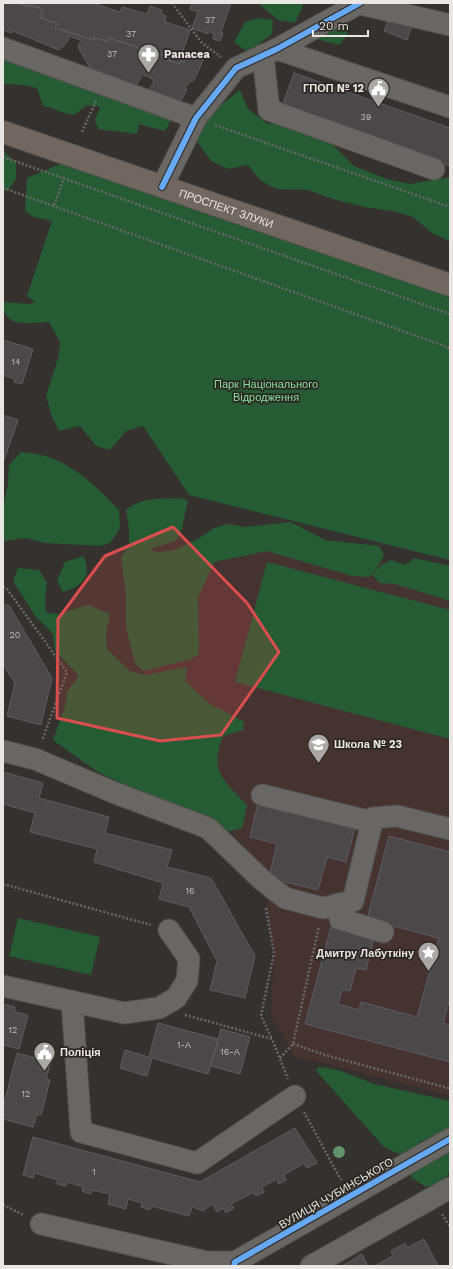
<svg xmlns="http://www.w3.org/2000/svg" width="453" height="1269" viewBox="0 0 453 1269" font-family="'Work Sans',sans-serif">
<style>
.education{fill:#453332}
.green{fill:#255c33}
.building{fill:#4a4849;stroke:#5e5c5d}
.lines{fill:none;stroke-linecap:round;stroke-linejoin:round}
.minor-casing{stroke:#514f4c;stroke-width:23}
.major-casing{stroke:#514f4c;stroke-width:24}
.path{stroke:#6b6867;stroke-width:2.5;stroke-dasharray:2 2;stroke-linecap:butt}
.minor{stroke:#696764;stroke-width:21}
.major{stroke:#706760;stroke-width:22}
.cycleway-casing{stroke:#2c2722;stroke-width:8}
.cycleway{stroke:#66a8f1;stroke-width:6}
.tree{fill:#619269}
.marked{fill:#da4e4d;fill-opacity:0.2;stroke:#da4e4d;stroke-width:3;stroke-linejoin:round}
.labels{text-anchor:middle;stroke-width:3.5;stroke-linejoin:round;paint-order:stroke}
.number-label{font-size:9px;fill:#c2bebc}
.poi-label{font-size:11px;font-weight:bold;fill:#eae6e3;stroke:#2c2722;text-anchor:start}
.street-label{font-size:11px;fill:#eae6e3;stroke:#2c2722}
.park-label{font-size:11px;fill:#85e299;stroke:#2c2722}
</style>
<rect width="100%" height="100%" fill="#34312e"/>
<path class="education" d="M229,523l221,54v519l-135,-35 -20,-3 -24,-42 3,-63 -13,-86 -30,-36 -85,-134 -11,-120z"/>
<path class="green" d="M258,3h46l-9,20 -17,-3z
M317,14l28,2 4,12 -3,8 -7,9 -23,-6 -11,-14z
M260,18l13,2 -1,14 -24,18 -14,-10 11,-20z
M3,53l164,62 4,5 -6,11 -26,-7 -2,10 -39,-5 -3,-9 5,-13 -13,-2 -13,10c-11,-1 -20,-7 -31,-9l-6,-18 -14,-3 -20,-1z
M240,90l8,19 20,15 21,-4 24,9 21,17 20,20 33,13 23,5 40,-7v64l-18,-8 -19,-16 -19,-6 -25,-3 -33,-8 -28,-10 -32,-1 -16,-9 -12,-15 -20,4 -17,-8 -18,-25 25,-29z
M3,151l13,12v16l-8,11h-5z
M60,164l33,7 325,108 32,20v261l-261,-65 -46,-69 -17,5 -16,19 -14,-4 -16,-20 -21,5 -7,-14 -6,-21 13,-41 1,-13 -11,-20c-20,1 -46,7 -46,-20l27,2 5,-2 -8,-6 25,-75 -18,-4 -9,-6 2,-33z
M21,452c43,2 70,29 98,58l1,18 -10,15 -10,3 -55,-3 -19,-5 -23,3v-34l5,-24 1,-18z
M181,498l7,2 -7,32 -6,9 -25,8 6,3 16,-1 26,-12 16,-11 14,-4 17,3 46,-5 34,18 54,6 5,9 -7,13 -8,9 -17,-1 -85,-25 -53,11 -16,36 1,56 -8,5 -48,12 -8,-8 -9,-36v-34l-5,-35 8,-14v-15l-3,-19c14,-13 37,-11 55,-12z
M84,556c8,21 -1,30 -21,36l-6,-11 8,-19z
M415,558l35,8v35l-55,-17 -15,-1 -8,-8 9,-10 10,-5 14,5z
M267,562l183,48v129l-215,-57z
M18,568l21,2 8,13 -2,16 1,14 13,1 29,-9 22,9 -4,19 1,16 23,22 15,4 42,-8 -2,14 25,23 34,18 -1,8 -20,6c-15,36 2,45 24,69l-5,23 -19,5 -127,-62 -43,-31 12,-33 2,-15 12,-16 -24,-25 -2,-17 -18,-18 -22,-35z
M18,918l82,19 -9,38 -82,-19z
M322,1067l19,4 33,13 76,17v33l-13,5 -16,2 -10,14 -12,-1 -15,-7 -66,-74 -2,-5z
M442,1148l8,6c0,24 0,26 -24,33l-14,-9 -3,-13z"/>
<path class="building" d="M3,3h13l14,4 1,-2 12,4 -3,9 17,5 -2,5 39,12v-3l14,5 1,-4 28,9 3,5 5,3 6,1 4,-3 11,3 -1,3 15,5 1,-3 3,1 2,-6 -4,-2 1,-3 21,7 -10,22 -6,3 -3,6 2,1 -5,9 -9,5 -17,-6 -6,-8 4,-10 -12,-6 -6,13 -48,-17 1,-4 -11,-19 3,-7 -12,-4 -2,6 -8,8 -46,-19 -1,2 -9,-3z
M16,3h77l27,9 2,-5 25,7 3,-8 12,4 -1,4 5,2 -1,6 25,8 -8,24 4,2 -2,6 -3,-1 -1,3 -15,-5 1,-3 -11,-3 -4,3 -6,-1 -5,-3 -3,-5 -28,-9 -1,4 -14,-5v3l-39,-12 2,-5 -17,-5 3,-9z
M192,3h39l-10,29 2,1 -3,8 -7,-2 1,-5 -6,-3v3l-16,-6 6,-16 -8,-3z
M389,18l23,8 -5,14 -23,-9z
M294,73l156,55v38l-168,-60z
M3,340l30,9 -11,35 -8,-2 1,-3 -12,-4z
M3,415l15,5 -15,43z
M3,604l6,1 43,73 -11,47 -34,-9 8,-33 -12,-18z
M3,772l40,11 -4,15 70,19 -4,16 67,17 -5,17 44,11 44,78 -10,42 -35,-8 7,-29 -28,-54 -30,-8 4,-16 -69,-21 3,-13 -67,-17 5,-19 -32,-9z
M258,803l97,24 -9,35 -19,-5 -9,33 -49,-12 8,-34 -27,-7z
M389,836l61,16v146l-7,25 7,2v37l-145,-38 26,-97 43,11 -8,32 -10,-2 -6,23 -8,-2 -4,15 21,6 2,-8 56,15 22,-79 -72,-19z
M3,1004l12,3 -1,5 14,3 -9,34 -16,-4z
M158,1023l60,16 -10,35 -56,-16 -5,18 -27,-8 5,-18 24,7z
M221,1029l29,8 -10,37 -29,-8z
M17,1053l34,9 -5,17 4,1 -9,35 -4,-1 -4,13 -30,-8v-11z
M295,1128l22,35 -10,5 -3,-5 -20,12 2,5 -7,4 -2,-5 -15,8 2,5 -8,4 -2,-4 -23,12 3,4 -8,5 -3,-5 -6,4 -5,-8 -9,7 -11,-4 -3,9 -38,-10 -1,4 -9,-3 1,-4 -14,-4 -2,10 -18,-5 2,-10 -18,-4 -1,4 -9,-3 1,-4 -16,-5 -1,4 -9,-2 1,-4 -23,-7 -2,5 -10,-3 10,-38 167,45z
M424,1239l14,27h-64l19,-10 -2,-5 14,-8 2,5z
M362,1254l6,12h-26z"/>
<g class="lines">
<defs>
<path id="minor" d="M356,3l94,22
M3,48l193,70
M277,49l173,58
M263,55l6,55 165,59
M162,187l34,-69 40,-50 41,-19 83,-46
M3,751l32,8 80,34 93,35 53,51 24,19 38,10 30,-7 20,-83 24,-2 53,13
M262,795l110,27
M338,904l2,15 43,13
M3,986l121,27 35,-5 17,-10 11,-17 2,-22 -20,-29
M72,1001l9,131 116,31 98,-67
M41,1224l166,38h28
M234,1266l1,-4 215,-123
M311,1266l139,-78"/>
<g id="major">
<path id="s1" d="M3,132l447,153"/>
</g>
</defs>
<use href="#minor" class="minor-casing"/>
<use href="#major" class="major-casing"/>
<path class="path" d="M172,3l30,40 19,14
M215,125l235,82
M82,132l14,-31
M3,157l447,157
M3,188l447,160
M54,205l11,-29
M3,587l4,2 60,83 -25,69
M3,884l148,41
M266,908l8,45 -13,63 11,23
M185,1015l87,24 16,40
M293,1044l32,11 123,33 2,-1
M280,1058l13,-14 26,-118
M304,1112l37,68
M3,1205l21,10
M442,1214l8,13"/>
<use href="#minor" class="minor"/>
<use href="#major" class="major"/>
<defs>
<path id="cycleway" d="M162,187l34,-69 40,-50 41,-19 83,-46
M234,1266l1,-4 215,-123"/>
</defs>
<use href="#cycleway" class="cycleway-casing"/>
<use href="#cycleway" class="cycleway"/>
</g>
<circle class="tree" cx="339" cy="1152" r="6"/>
<path class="marked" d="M173,527l74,76 32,49 -58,83 -61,6 -103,-23 1,-99 47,-63z"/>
<defs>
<symbol id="pharmacy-pin" viewBox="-11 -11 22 30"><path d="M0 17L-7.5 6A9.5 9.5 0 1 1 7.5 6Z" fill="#aaa7a4" stroke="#2c2722"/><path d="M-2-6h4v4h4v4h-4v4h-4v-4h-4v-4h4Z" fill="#fff"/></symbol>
<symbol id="civic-pin" viewBox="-11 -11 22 30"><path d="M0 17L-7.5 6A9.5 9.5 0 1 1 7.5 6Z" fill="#aaa7a4" stroke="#2c2722"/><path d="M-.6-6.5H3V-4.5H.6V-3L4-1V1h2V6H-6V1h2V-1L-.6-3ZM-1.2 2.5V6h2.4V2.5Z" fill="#fff"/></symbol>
<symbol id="school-pin" viewBox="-11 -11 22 30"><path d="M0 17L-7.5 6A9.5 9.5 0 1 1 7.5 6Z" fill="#aaa7a4" stroke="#2c2722"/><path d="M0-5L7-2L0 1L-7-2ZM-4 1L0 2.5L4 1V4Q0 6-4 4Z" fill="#fff"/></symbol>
<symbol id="sight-pin" viewBox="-11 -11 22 30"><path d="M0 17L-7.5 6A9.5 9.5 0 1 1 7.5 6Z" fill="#aaa7a4" stroke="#2c2722"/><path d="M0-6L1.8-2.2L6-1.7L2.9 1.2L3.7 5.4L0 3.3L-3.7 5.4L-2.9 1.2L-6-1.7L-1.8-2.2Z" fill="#fff"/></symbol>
</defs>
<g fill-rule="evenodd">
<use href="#pharmacy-pin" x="136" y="42" width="25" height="34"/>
<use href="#civic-pin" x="366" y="76" width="25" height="34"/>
<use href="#school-pin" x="306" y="732" width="25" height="34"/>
<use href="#sight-pin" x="416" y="940" width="25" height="34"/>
<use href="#civic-pin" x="32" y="1040" width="25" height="34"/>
</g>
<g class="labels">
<g class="number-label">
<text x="210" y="23">37</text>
<text x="131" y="37">37</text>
<text x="112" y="57">37</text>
<text x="366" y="120">39</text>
<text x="16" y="365">14</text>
<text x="15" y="638">20</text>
<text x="190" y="894">16</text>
<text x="13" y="1033">12</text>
<text x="184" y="1048">1-А</text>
<text x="230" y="1055">16-А</text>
<text x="26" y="1097">12</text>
<text x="94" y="1175">1</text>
</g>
<g class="poi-label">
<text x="164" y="58">Panacea</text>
<text x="364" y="92" text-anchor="end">ГПОП № 12</text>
<text x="334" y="748">Школа № 23</text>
<text x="414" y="957" text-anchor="end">Дмитру Лабуткіну</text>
<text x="60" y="1056">Поліція</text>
</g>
<g class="street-label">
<text dy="4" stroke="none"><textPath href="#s1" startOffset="236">ПРОСПЕКТ ЗЛУКИ</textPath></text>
<text transform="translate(336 1193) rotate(-30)" y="4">ВУЛИЦЯ ЧУБИНСЬКОГО</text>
</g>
<g class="park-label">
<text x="266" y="388">Парк Національного<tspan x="266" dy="13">Відродження</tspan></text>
</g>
</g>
<rect width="453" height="1269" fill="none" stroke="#eae6e3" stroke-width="8"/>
<path d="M313 30v6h55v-6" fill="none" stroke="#eae6e3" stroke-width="2"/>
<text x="319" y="30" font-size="12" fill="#eae6e3" stroke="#2c2722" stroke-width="3" paint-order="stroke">20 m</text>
</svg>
